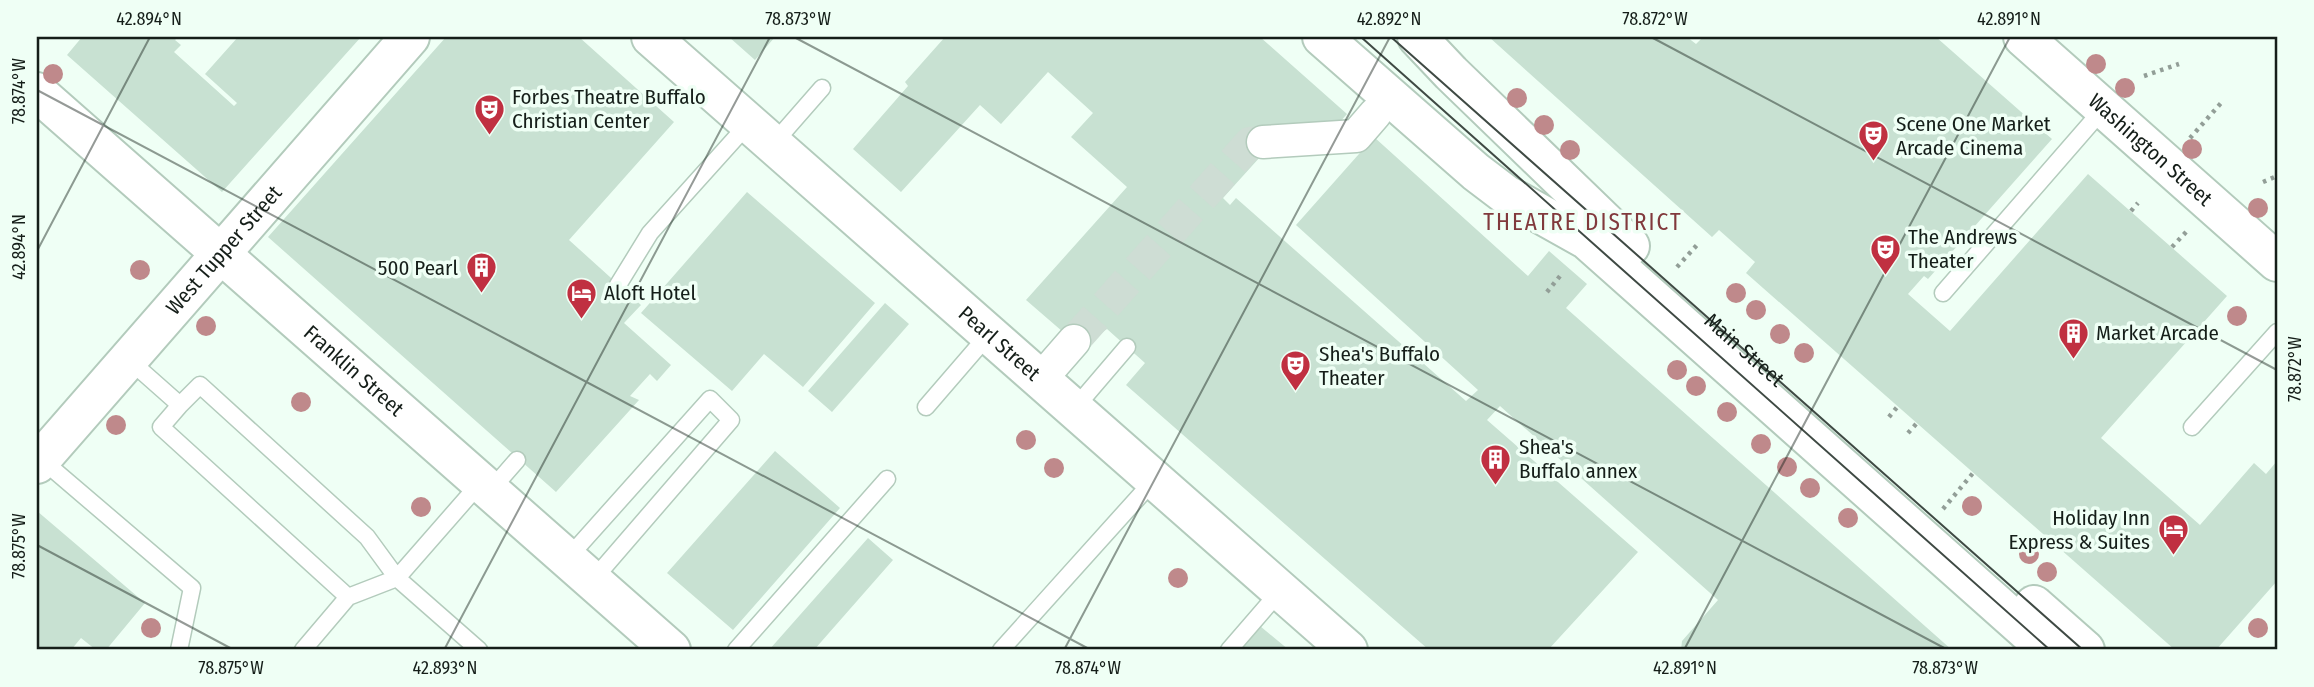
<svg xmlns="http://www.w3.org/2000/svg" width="2314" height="687" viewBox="0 0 2314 687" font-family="'Fira Sans Condensed',sans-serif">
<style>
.building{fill:#c8e1d2}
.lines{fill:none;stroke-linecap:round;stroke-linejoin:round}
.street-tunnel{stroke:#ceddd4;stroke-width:32;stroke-dasharray:32 16;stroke-linecap:butt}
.lane-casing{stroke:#b3cbbc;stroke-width:19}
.street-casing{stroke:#b3cbbc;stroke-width:35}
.secondary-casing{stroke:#b3cbbc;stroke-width:42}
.primary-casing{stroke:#b3cbbc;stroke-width:42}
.path{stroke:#929e97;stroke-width:4.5;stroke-dasharray:3.5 5;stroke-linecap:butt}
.lane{stroke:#fff;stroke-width:16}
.street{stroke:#fff;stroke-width:32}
.secondary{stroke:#fff;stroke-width:38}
.primary{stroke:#fff;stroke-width:38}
.tram{stroke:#3f4a44;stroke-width:2}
.tree{fill:#bf898b}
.ticks{fill:none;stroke:#151e19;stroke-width:2;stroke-opacity:0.45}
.labels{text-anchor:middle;stroke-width:7;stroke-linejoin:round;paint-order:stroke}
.poi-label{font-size:21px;fill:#151e19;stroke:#effff5;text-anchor:start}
.street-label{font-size:21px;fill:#151e19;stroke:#effff5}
.neighbourhood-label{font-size:23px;letter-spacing:2px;fill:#81393c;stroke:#effff5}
.neatline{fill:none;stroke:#151e19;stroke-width:2.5}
.ticks-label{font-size:18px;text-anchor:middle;fill:#151e19}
</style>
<rect width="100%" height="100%" fill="#effff5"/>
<path class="building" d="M82,37h96l-3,3 6,5 -7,7 60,54 3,-3 -32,-29 33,-37h123l-139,155 -155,-137z
M446,37h133l95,85 -105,118 72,65 -17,18 47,42 -14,16 -7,-7 -20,22 9,4 -83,92 -288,-255z
M729,37h46l-20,23z
M945,37h315l87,77 -16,18 -61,14 -47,52 7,7 6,-7 230,203 12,-11 -182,-165 78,-88 154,139 21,-25 38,33 -21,24 386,342h-271l1,-9 36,-41 -218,-194 -13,14 151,132 -90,98h-119l-303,-265 19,-22 -38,-34 -15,11 -9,3 -13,-5 -44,-38 101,-113 -56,-50 22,-24 -45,-41 -47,52 -21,-19 -79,87 -48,-43 55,-63 -3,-4z
M1489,37h198l9,7 7,-7h233l116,102 -124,140 -4,-3 -16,18 42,37 138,-157 139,122 -126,142 99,87 54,-62 12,11 11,-13v120l-61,69h-41l-429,-377 9,-11 -36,-32 -7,7z
M747,192l128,111 -72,84 -39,-33 -32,37 -91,-78z
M885,303l24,21 -77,88 -24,-21z
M775,451l65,57 -107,122 -66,-57z
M37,511l108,92 -39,47h-10l-15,-12 -10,12h-34z
M868,538l25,22 -79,90h-45z
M1260,626l29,24h-51z"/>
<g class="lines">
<path class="street-tunnel" d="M1074,341l176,-198 13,-1"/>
<defs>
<path id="lane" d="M773,144l49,-56
M618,285l32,-52 99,-110
M1943,293l161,-185
M128,359l52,46 20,-20 167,152 30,41 82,72
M180,405l-19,22 187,170 -45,53
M926,407l63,-73
M1074,409l53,-62
M2192,427l85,-95
M41,459l151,129 -13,62
M490,491l27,-31
M567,559l143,-160 21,21 -139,161
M348,597l49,-19 84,-96
M736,650l151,-171
M1001,650l153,-170
M1229,650l51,-59"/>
<path id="street" d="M1263,142l93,-6 19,-22
M1040,380l34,-39"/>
<g id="secondary">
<path d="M1322,37l154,135 29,22 82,46 461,410"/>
<path d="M1417,37l34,36 179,173"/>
<path id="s1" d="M2023,37l254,225"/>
<path id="s2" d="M37,92l634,558"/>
<path d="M2034,605l51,45"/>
</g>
<g id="primary">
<path id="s3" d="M651,37l697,613"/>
<path id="s4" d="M37,464l373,-427"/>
</g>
</defs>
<use href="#lane" class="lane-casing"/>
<use href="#street" class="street-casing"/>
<use href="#secondary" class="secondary-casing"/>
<use href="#primary" class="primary-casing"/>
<path class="path" d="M2144,76l35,-12
M2190,138l32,-36
M2263,182l14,-6
M2131,211l7,-8
M2172,247l16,-17
M1677,267l20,-22
M1547,292l13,-16
M1889,417l9,-11
M1908,433l9,-10
M1943,509l30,-36"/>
<use href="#lane" class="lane"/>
<use href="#street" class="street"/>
<use href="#secondary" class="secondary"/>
<use href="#primary" class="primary"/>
<g class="tram">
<path d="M1361,37l689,613"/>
<path id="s5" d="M1391,37l692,613"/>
</g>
</g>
<g class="tree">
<circle cx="2096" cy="64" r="10"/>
<circle cx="53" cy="74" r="10"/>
<circle cx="2125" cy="88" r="10"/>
<circle cx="1517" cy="98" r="10"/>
<circle cx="1544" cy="125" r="10"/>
<circle cx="2192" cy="149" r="10"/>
<circle cx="1570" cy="150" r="10"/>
<circle cx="2258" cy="208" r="10"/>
<circle cx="140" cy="270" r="10"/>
<circle cx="1736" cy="293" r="10"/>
<circle cx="1756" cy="310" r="10"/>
<circle cx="2237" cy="316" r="10"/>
<circle cx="206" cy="326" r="10"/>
<circle cx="1780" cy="334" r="10"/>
<circle cx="1804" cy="353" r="10"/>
<circle cx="1677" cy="370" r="10"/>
<circle cx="1696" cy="386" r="10"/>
<circle cx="301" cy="402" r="10"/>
<circle cx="1727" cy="412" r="10"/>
<circle cx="116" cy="425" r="10"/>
<circle cx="1026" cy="440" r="10"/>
<circle cx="1761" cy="444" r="10"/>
<circle cx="1787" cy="467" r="10"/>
<circle cx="1054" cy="468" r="10"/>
<circle cx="1810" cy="488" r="10"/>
<circle cx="1972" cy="506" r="10"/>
<circle cx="421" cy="507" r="10"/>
<circle cx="1848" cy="518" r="10"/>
<circle cx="2029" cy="554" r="10"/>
<circle cx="2047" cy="572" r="10"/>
<circle cx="1178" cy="578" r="10"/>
<circle cx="151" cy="628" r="10"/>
<circle cx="2258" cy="628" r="10"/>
</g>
<path class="ticks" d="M794,37l1154,613M1651,37l626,333M37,90l1054,560M37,251l113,-214M37,545l197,105M444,650l326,-613M1064,650l326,-613M1684,650l326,-613"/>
<defs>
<symbol id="theatre-pin" viewBox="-11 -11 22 30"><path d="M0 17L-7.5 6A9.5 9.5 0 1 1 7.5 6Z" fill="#c03041" stroke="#effff5"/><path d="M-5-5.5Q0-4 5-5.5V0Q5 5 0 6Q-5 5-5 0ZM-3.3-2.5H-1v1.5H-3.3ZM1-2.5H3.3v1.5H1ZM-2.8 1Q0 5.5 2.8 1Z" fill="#fff"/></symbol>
<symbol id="building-pin" viewBox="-11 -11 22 30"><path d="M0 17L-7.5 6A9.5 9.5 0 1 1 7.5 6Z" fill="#c03041" stroke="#effff5"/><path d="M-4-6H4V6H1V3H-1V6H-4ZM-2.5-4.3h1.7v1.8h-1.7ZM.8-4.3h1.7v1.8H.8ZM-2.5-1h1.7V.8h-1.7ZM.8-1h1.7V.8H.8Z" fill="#fff"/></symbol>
<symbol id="hotel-pin" viewBox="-11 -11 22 30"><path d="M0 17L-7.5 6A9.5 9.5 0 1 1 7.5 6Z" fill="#c03041" stroke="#effff5"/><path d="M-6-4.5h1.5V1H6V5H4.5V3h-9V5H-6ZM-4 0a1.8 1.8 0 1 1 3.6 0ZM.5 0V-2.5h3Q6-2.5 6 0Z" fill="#fff"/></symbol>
</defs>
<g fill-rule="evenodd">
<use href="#theatre-pin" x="472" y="92" width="35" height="47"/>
<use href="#theatre-pin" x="1856" y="118" width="35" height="47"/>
<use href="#theatre-pin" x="1868" y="232" width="35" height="47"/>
<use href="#building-pin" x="464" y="250" width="35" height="47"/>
<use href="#hotel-pin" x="564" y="276" width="35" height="47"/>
<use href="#building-pin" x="2056" y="316" width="35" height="47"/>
<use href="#theatre-pin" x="1278" y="348" width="35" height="47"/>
<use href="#building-pin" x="1478" y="442" width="35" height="47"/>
<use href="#hotel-pin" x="2156" y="512" width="35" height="47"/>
</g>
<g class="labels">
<g class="poi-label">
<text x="512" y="104">Forbes Theatre Buffalo<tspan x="512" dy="24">Christian Center</tspan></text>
<text x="1896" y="131">Scene One Market<tspan x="1896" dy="24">Arcade Cinema</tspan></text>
<text x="1908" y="244">The Andrews<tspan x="1908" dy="24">Theater</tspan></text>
<text x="458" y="275" text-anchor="end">500 Pearl</text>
<text x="604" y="300">Aloft Hotel</text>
<text x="2096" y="340">Market Arcade</text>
<text x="1319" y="361">Shea's Buffalo<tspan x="1319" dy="24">Theater</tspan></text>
<text x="1519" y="454">Shea's<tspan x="1519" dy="24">Buffalo annex</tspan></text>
<text x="2150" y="525" text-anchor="end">Holiday Inn<tspan x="2150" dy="24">Express &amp; Suites</tspan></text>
</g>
<g class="street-label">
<text dy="7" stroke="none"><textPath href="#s1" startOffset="170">Washington Street</textPath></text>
<text dy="7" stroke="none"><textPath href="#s4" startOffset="284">West Tupper Street</textPath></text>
<text dy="7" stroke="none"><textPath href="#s3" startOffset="464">Pearl Street</textPath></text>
<text dy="7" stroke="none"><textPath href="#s5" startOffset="472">Main Street</textPath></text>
<text dy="7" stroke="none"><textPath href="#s2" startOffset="422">Franklin Street</textPath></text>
</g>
<g class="neighbourhood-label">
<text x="1583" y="230">THEATRE DISTRICT</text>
</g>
</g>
<rect width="2314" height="687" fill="none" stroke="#effff5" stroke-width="77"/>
<rect x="38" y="38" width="2238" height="610" class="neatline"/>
<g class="ticks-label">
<text x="149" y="25">42.894°N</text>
<text x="798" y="25">78.873°W</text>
<text x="1389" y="25">42.892°N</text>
<text x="1655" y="25">78.872°W</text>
<text x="2009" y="25">42.891°N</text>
<text transform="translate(19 91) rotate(-90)" y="6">78.874°W</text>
<text transform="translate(19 247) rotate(-90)" y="6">42.894°N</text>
<text transform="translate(2295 369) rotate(-90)" y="6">78.872°W</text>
<text transform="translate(19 546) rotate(-90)" y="6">78.875°W</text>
<text x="231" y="674">78.875°W</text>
<text x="445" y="674">42.893°N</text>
<text x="1088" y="674">78.874°W</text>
<text x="1685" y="674">42.891°N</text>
<text x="1945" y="674">78.873°W</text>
</g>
</svg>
